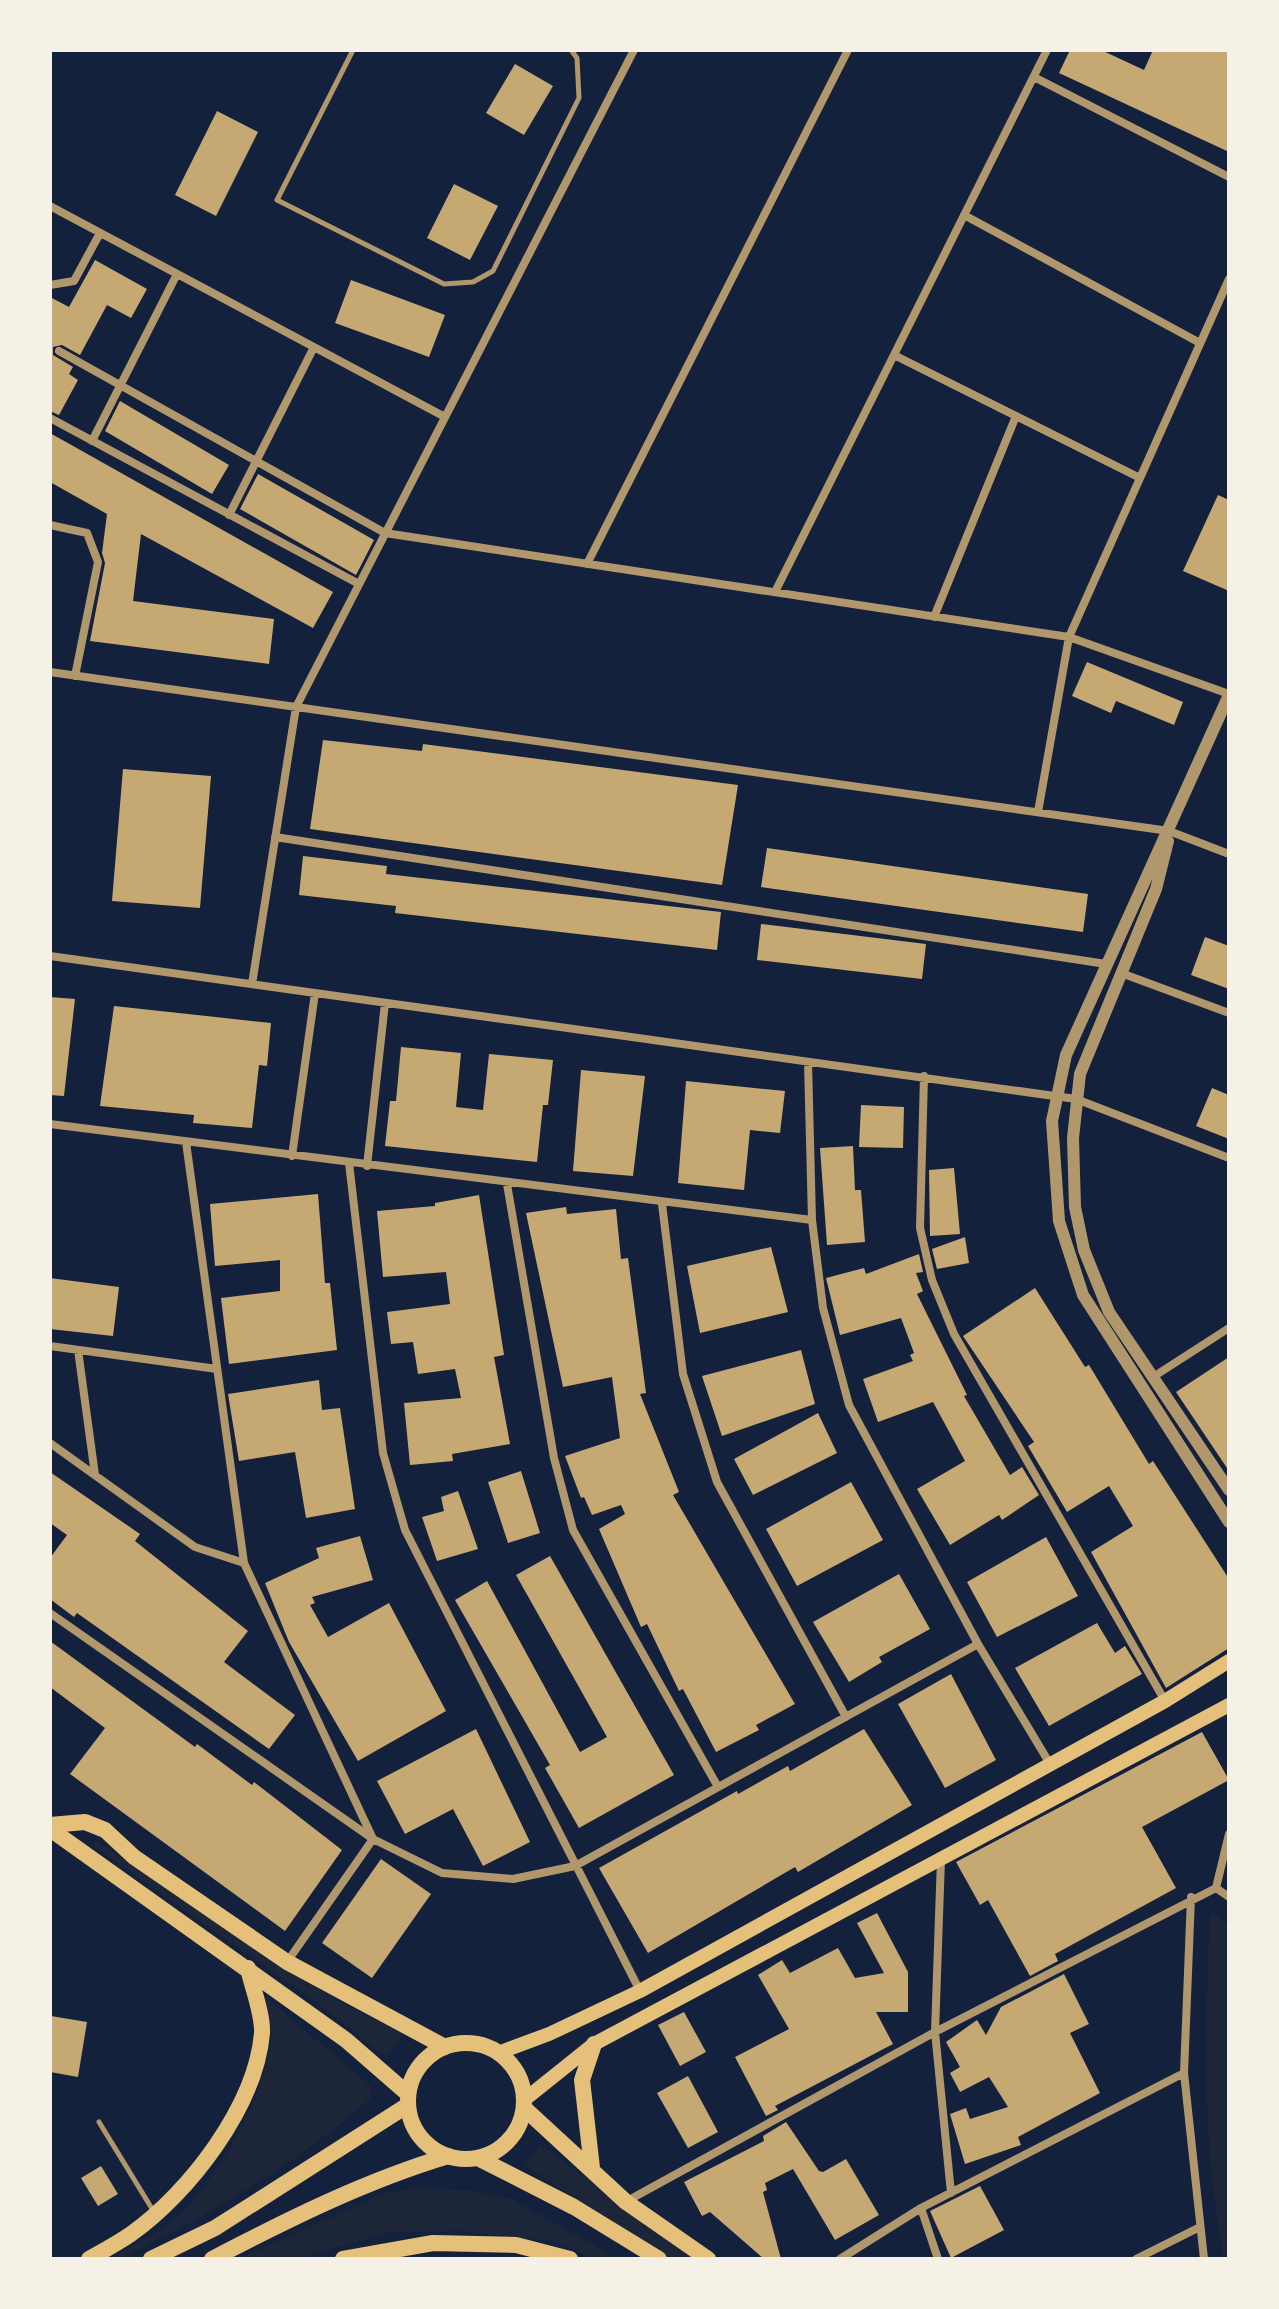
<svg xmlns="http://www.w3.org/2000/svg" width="1279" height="2309" viewBox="0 0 1279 2309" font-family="'Alegreya Sans',sans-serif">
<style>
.green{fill:#1d2539}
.building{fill:#c6a872}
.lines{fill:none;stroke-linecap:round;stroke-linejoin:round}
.service{stroke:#b1986c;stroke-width:5}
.minor{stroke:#b1986c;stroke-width:8}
.tertiary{stroke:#b1986c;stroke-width:12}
.secondary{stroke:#e5c07b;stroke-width:14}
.primary{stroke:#e5c07b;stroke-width:16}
.trunk{stroke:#e5c07b;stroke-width:16}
</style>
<rect width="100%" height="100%" fill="#14213d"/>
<path class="green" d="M95,1840l232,155 76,39 -16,24 -68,-54 -226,-158z
M1210,1911l19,14v334h-5c-23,-117 -19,-230 -14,-348z
M263,1995l108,91v12c-73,66 -164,118 -252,161h-9c21,-13 44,-24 63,-39 38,-27 102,-143 98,-189 -1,-12 -6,-25 -8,-36z
M540,2144l157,115h-25l-147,-93z
M413,2188l56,2 41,8 109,61h-22l-46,-18 -87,-10 -74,1 -94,27h-59l148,-66z"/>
<path class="building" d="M1070,50h31l43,20 9,-20h76v102l-170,-79z
M515,64l38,22 -29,49 -38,-22z
M217,111l41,21 -42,84 -41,-21z
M454,184l44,22 -28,54 -43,-22z
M95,260l52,29 -16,29 -24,-13 -27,50 -18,-10 -9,2v8l20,12 -4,7 9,6 -19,35 -9,-4v-114l19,10z
M351,280l94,35 -16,42 -94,-34z
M120,401l109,64 -17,29 -107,-63z
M50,433l283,159 -20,36 -172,-94 -8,67 141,18 -5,45 -179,-23 15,-78 -3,-10 5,-39 -57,-32z
M258,474l116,66 -18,35 -116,-66z
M1218,495l11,5v91l-46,-20z
M1087,662l96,40 -9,23 -58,-24 -5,12 -39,-17z
M323,740l99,11 1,-7 315,41 -16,100 -412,-56z
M123,769l88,7 -11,132 -88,-7z
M767,848l321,46 -5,38 -322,-45z
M303,856l84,10 -1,8 335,38 -4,38 -322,-37 1,-7 -97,-11z
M761,924l165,20 -4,35 -165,-19z
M1205,937l24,9v43l-38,-14z
M50,997l25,2 -11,97 -14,-1z
M114,1006l157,17 -4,43 -8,-1 -7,63 -59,-5 1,-8 -94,-9z
M401,1047l60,6 -5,54 27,3 6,-56 64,6 -5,45h-5l-6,57 -152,-16 5,-45h6z
M581,1070l64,6 -12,100 -60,-5z
M686,1081l99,10 -5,42 -30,-3 -6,60 -66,-7z
M1212,1088l17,7v44l-33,-13z
M861,1105l43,2 -1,41 -44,-1z
M853,1146l2,44h6l4,52 -38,3 -7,-97z
M954,1168l6,66 -30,2 -1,-66z
M318,1194l7,89h5l7,67 -108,14 -8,-66 59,-7v-31l-65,6 -5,-62z
M479,1195l25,160 -10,2 16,87 -58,10 1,7 -43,4 -6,-62 57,-5 -6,-29 -37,5 -5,-32 -22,2 -4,-32 63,-8 -4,-32 -63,5 -6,-66 58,-5v-3z
M566,1207l1,7 49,-5 5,50 7,-1 18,135 -6,1 39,98 -6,3 122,209 -39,21 3,5 -43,22 -33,-63 -4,2 -32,-67 -6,3 -42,-98 26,-15 -4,-9 -29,10 -8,-18 -3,1 -16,-42 55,-18 -8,-61 -49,10 -37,-174z
M965,1237l4,26 -32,6 -5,-20z
M771,1247l17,65 -88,21 -13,-67z
M919,1254l4,18 -7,1 7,18 -6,3 50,101 -3,1 46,79 12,-8 17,28 -37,25 -3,-5 -49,30 -33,-56 48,-28 -32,-59 -55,20 -15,-43 50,-18 -3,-6 4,-2 -13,-35 -61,17 -14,-57 38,-10 2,6z
M50,1278l69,9 -6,49 -63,-7z
M1035,1288l50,79 4,-2 60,99 4,-3 76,118v69l-63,40 -75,-136 42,-26 -24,-40 -42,26 -39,-66 6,-4 -71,-106z
M801,1350l14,54 -93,32 -20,-60z
M1229,1357v114l-53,-79z
M319,1380l3,30 18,-2 15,101 -49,9 -11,-66 -56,9 -11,-67z
M818,1413l19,40 -84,42 -19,-36z
M521,1471l19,62 -32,10 -20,-61z
M50,1472l90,62 -5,7 113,90 -24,31 71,53 -26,34 -192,-136 -3,4 -24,-18v-41l17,-23 -17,-12z
M851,1482l32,58 -86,46 -31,-57z
M458,1491l20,58 -41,12 -15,-44 22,-6 -3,-14z
M360,1536l13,44 -61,17 3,6 -5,2 18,32 61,-34 57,108 -88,50 -69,-119 -24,-59 54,-25 -3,-10z
M1046,1537l32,59 -81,41 -30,-55z
M550,1556l124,219 -95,53 -34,-60 5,-3 -95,-165 32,-19 93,171 27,-15 -91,-162z
M899,1574l31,55 -51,28 3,5 -33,20 -36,-60z
M1097,1623l18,30 10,-7 17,28 -93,52 -34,-58z
M50,1641l145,106 2,-3 55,41 2,-3 88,68 -57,81 -215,-157 35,-46 -55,-41z
M951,1674l45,86 -51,28 -47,-84z
M476,1729l54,113 -47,24 -30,-57 -48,25 -28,-53z
M864,1729l48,76 -114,67 -3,-5 -147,86 -49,-85 138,-77 1,3 50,-28 2,5z
M1202,1732l27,48 -87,47 34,61 -121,66 3,7 -28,15 -42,-76 -8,5 -24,-43z
M381,1859l50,35 -59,84 -50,-35z
M877,1913l31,59v40h-32l17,32 -118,62 3,4 -12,6 -31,-59 54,-28 -31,-54 24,-15 8,13 48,-25 17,30 29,-5 -27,-50z
M1064,1974l25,50 -19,9 30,60 -82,44 3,8 -56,19 -15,-50 16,-6 4,11 38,-12 -19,-30 -29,15 -10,-19 10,-6 -14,-25 31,-22 9,15 15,-28z
M684,2012l22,40 -26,14 -22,-41z
M51,2016l36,6 -9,55 -28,-5z
M688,2076l30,56 -30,16 -31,-55z
M786,2122l33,49 4,1 23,-13 33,56 -44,25 -42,-71 -28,14 2,7 -4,2 18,67h-17l-54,-47 -8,4 -18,-34 80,-41 -1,-5z
M101,2166l17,28 -20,12 -17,-28z
M980,2186l24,44 -53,28 -21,-47z"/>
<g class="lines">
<path class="service" d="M353,50l-76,150 167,84 29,-2 20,-11 86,-173 -2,-40 -6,-8
M99,2122l55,90"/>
<path class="minor" d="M1034,77l195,100
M50,206l395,211
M964,215l236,128
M50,285l24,-4 26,-48
M59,351l326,182 684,104 160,57
M894,355l246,123
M50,418l309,166
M92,441l85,-167
M229,515l85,-168
M50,525l37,8 11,29 -23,114
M587,564l261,-514
M775,592l272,-542
M934,617l82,-201
M50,672l1119,159 60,23
M1038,812l31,-175 160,-358
M275,837l831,127
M50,956l1026,143 153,59
M1121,973l108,40
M252,984l44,-277 338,-657
M808,1062l4,158 11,88 26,97 129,239 72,120
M924,1076l-4,152 12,52 22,54 211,367
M50,1124l762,96
M186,1142l58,421 129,276 -86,123
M292,1156l23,-163
M349,1163l34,290 22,77 235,461
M367,1166l18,-163
M507,1184l47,274 19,72 145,257
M662,1204l21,170 34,108 129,235
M50,1346l167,23
M78,1350l17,125
M1153,1377l76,-49
M50,1443l145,104 49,16
M50,1613l323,226 69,34 71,6 62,-13 403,-222
M1229,1834l-13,54 13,9
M941,1859l-6,173 16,161
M1191,1897l-7,176 20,186
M627,2201l308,-169 281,-144
M921,2208l17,51
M840,2259l81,-51 263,-135
M1136,2259l62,-31"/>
<path class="tertiary" d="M1229,695l-163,360 -14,66 7,100 24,74 146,227
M1168,841l-12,48 -76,185 -7,64 2,69 9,43 25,62 120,178"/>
<path class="secondary" d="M498,2053l51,-19 91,-43 525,-290 64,-40
M524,2100l70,-56 635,-339"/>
<path class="primary" d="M151,2259l64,-31 193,-123
M212,2259c77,-40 153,-78 236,-103"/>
<path class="trunk" d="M50,1825l35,-3 20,8 29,27 153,105 158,85
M50,1829l296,211 62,54
M408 2101a58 58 0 1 1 116 0a58 58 0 1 1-116 0Z
M524,2108l102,94 82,57
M478,2158l96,49 85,52
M592,2168l-10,-88 12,-36
M89,2259c14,-8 29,-16 42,-25 58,-41 125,-128 131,-201 1,-19 -10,-46 -14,-65
M343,2259l90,-16 83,2 54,14"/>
</g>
<rect width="1279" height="2309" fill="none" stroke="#f6f1e7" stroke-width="104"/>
</svg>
